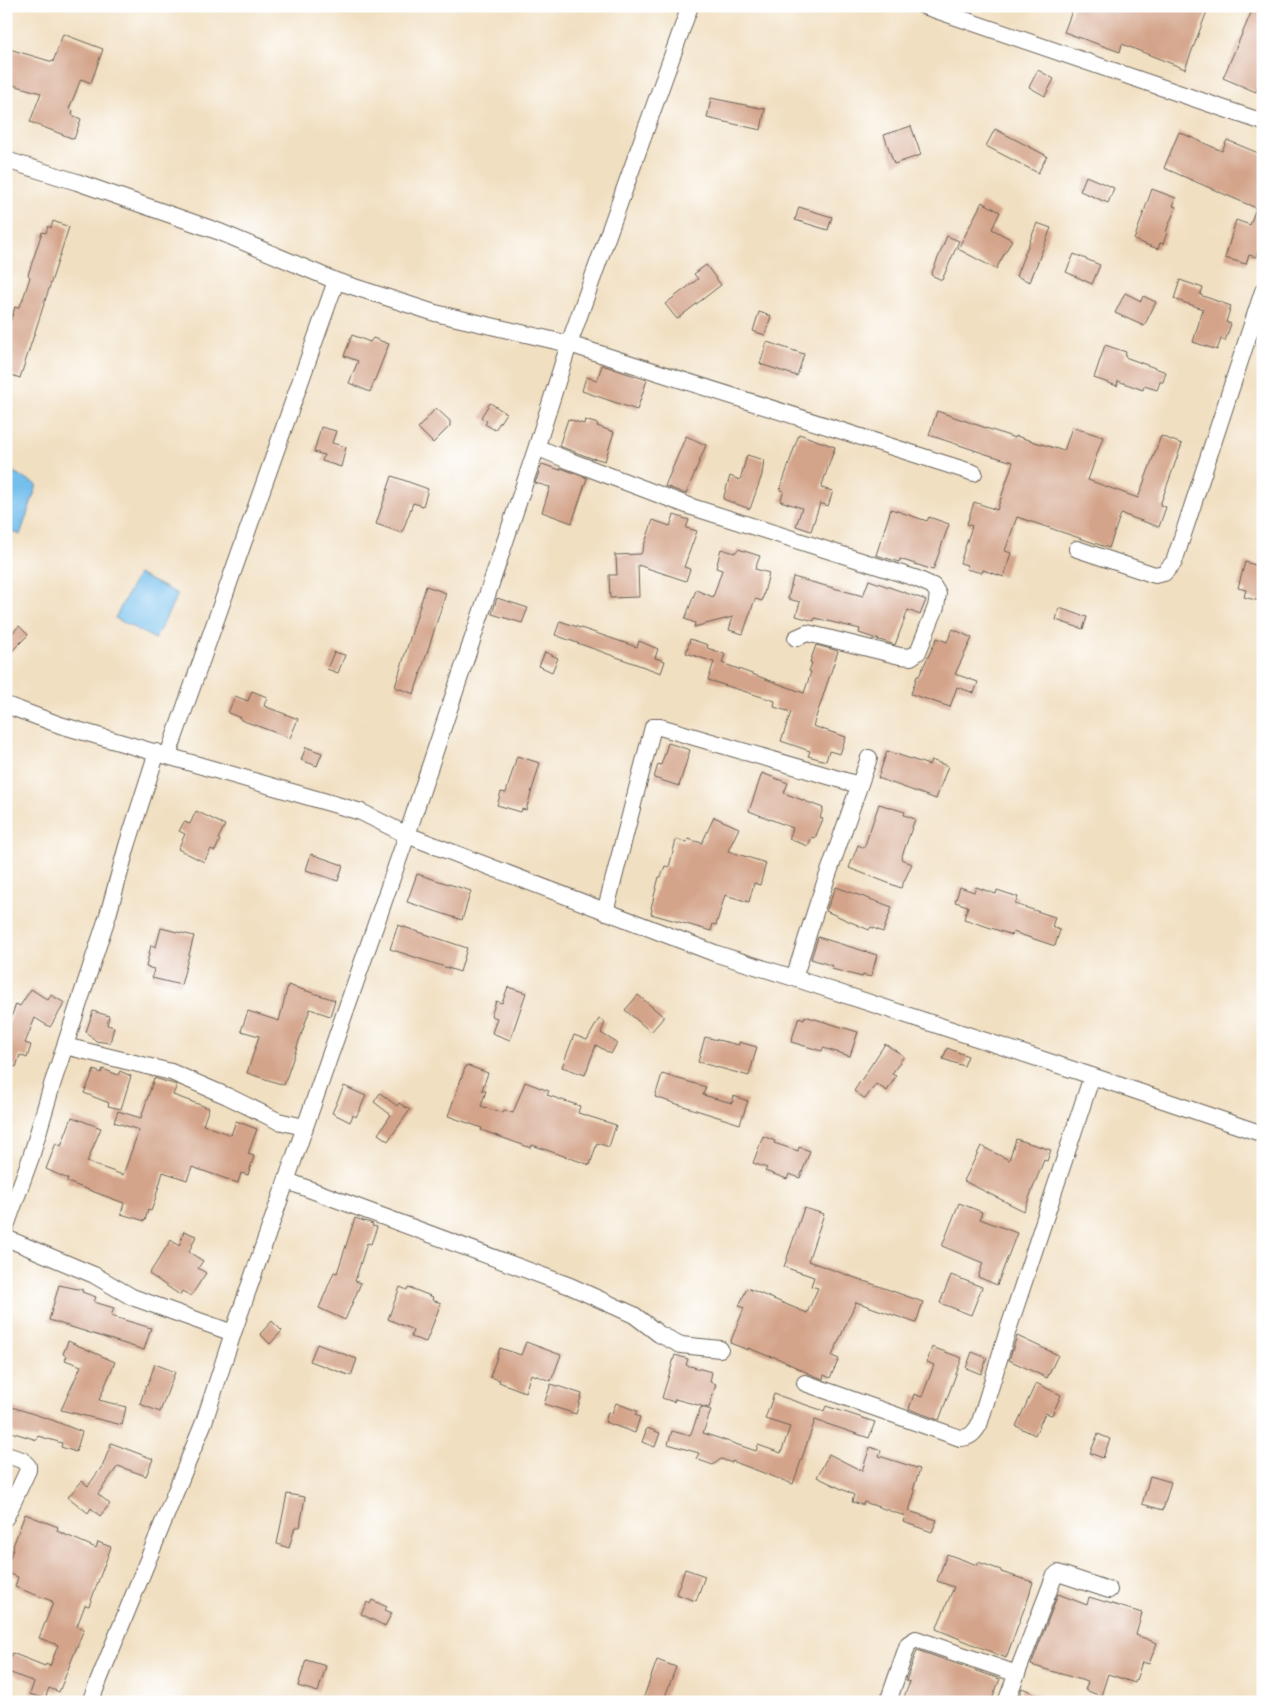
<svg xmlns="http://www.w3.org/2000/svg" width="1269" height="1708" viewBox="0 0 1269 1708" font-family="Cardo,serif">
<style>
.water{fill:#74bfed;stroke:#486e84}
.building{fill:#d4a48a}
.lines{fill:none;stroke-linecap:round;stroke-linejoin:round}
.minor-casing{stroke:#676056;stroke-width:18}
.minor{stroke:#fff;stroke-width:16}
</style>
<rect width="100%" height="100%" fill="#fff"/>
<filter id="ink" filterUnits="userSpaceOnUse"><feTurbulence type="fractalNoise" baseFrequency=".02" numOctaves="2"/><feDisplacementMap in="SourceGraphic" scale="10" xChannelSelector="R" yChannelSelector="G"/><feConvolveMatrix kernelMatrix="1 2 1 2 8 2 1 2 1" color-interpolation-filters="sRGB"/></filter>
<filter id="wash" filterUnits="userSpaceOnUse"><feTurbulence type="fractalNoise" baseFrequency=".0096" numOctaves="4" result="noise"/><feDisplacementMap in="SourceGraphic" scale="20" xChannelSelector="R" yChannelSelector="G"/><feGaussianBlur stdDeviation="1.12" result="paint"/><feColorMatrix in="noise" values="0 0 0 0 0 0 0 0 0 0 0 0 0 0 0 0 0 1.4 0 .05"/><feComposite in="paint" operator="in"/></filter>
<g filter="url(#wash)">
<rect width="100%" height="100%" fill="#f1dfc1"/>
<path class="water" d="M6,468l31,17 -17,50 -14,-7z
M138,574l40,20 -23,45 -40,-21z"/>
<g id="blocks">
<path class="building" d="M1074,6h135l-24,63 -63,-25 -2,8 -56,-20z
M1254,6h9v69l-7,17 -33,-14z
M63,34l40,15 -12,34 -10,-4 -12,30 4,2 -1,4 9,4 -7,20 -44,-17 11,-29 -35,-10v-35l47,14z
M1038,70l16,9 -9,17 -16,-9z
M711,98l54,11 -4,21 -54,-12z
M911,126l10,29 -27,9 -10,-29z
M995,129l52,27 -9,17 -52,-27z
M1179,132l43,19 5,-11 36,15v80l-7,22 -7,-2 -3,9 -21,-6 11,-38 14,5 6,-17 -92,-40z
M1086,176l28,12 -6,15 -28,-12z
M1152,189l24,9 -3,8 3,1 -10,25 1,1 -4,11 -3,-1 -2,6 -24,-9z
M982,202l18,10 -8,17 20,11 -16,29 -38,-20z
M799,207l33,10 -4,13 -33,-10z
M53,221l16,6 -49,151 -14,-5v-39l9,-27 3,1 4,-6 8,-25 -2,-2 14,-43 4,1 2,-7 3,2z
M1037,223l14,5 -21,54 -14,-6z
M947,236l12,5 -17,39 -11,-5z
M1074,254l26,11 -8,19 -26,-12z
M706,265l15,20 -44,34 -12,-15 33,-25 -4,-5z
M1180,280l23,8 -3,7 31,11 -5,16 5,2 -6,17 -4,-2 -4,11 -24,-8 10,-33 -29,-10z
M1125,293l16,8 2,-5 13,6 -12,24 -29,-13z
M759,312l12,4 -6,19 -12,-4z
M352,335l18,7 3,-4 16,6 -19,48 -21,-9 9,-22 -14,-5z
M767,342l37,12 -7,22 -37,-12z
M1105,345l21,7 -1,5 41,15 -3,10h-3l-3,8 -13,-4 -1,4 -25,-9 -1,5 -23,-8z
M602,365l45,15 -10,30 -55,-19 4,-14 11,3z
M490,403l16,10 -11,17 -10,-6 2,-3 -6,-4z
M436,408l14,13v5l-17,17 -15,-15z
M937,411l78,27 1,-2 48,15 8,-24 31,10 -15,43 50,18 23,-62 21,8 -22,61 6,2 -7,20 -37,-13 -2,2 -11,32 -92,-31 -12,34 6,2 -7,24 -21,-7 -1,3 -16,-4 1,-4 -7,-2 12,-37 -5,-2 7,-22 23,8 16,-48 -24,-7 -60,-20z
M568,419l16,5 1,-4 13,4 -1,2 17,6 -9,29 -11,-3v1l-35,-13z
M321,427l15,4 -4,12 14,4 -5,20 -19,-6 2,-6 -10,-3z
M799,434l36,13 -14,41 12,3 -5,15 -8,-3 -9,28 -15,-5 6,-18 -22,-7 4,-10 -4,-1z
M686,436l20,9 -20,49 -21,-8z
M747,455l17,5 -2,15 -12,34 -27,-10 7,-23 10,4z
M542,464l18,6 1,-2 26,10 -15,45 -30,-11 8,-25 -15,-4z
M392,476l36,13 -5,17 -10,-3 -11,30 -26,-9z
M891,509l36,12 2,-4 20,7 -16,46 -33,-11 -1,3 -23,-7z
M674,515l15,5 -3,8 11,3 -13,36 6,2 -4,12 -48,-16 1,32 -29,1 -1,-23h8l-1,-18 -2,-2 27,-1 12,-34 17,6z
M721,549l14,4 3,-4 22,7 -5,13 14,4 -7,28 -7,-2 -12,35 -14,-4 4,-13 -39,10 1,-4 -10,-4 11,-29 17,7 9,-27 -6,-2z
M1245,562l18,5v35l-19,-5 2,-7 -8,-2z
M793,577l70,19 6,-16 57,20 -6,15 -12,-5 -13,35 -36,-12 1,-4 -45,-11 -1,3 -18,-5 4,-14 -12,-3z
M426,586l20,7 -32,101 -19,-7z
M497,598l31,10 -6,15 -30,-9z
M1059,608l28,9 -4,12 -27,-9z
M560,621l77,26 2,-6 19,8 -3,9 10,3 -4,12 -106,-38z
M19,626l9,9 -22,22v-17z
M953,629l19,9 -17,36 23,8 -4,11 -17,-6 -7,20 -39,-13 6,-18h2l18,-38 10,4z
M690,639l18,6 -1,3 18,6 -3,9 82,30 7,-21 -2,-1 3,-8 -2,-1 6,-17 22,6 -25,75 33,11 -6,17 -11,-3 -3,10 -18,-5 2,-5 -29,-10 10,-29 -17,-5 1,-6 -67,-21 6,-18 -28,-9z
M334,652l11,3 -7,18 -11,-4z
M545,652l13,6 -6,14 -13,-6z
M252,691l15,6 -3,9 34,13 -8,19 -49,-18v-2l-13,-5 7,-17 13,5z
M668,743l22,7 -11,36 -25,-8 4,-14 3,1z
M306,747l16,6 -5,13 -16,-6z
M887,751l42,14 2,-5 17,6 -12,33 -58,-21z
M517,756l23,7 -14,47 -4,-1 -1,3 -24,-7 4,-13 5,1z
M762,773l26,10 -4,10 39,15 -3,10 3,1 -8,19 -3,-1 -4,9 -19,-7 4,-11 -44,-17z
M879,804l26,8 -1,3 11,4 -14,40 11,5 -11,24 -52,-20 9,-23 6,3z
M196,811l29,14 -7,14 2,1 -5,11 -4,-2 -7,13 -26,-13 7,-15 -6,-3 5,-9 6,2z
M714,817l25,11 -11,23 38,12 -6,22 -6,-2 -5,19 -24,-7 -9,30 -3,-1 -2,7 -60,-17 1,-5 -1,-1 8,-31h2l4,-11 4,1 7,-27 11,2 1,-3 14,4z
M311,854l32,11 -5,16 -32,-11z
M417,874l54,17 -9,29 -55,-18z
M836,887l56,20 -9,25 -12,-5 -2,3 -43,-19z
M960,887l14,5 2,-5 20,7 1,-4 21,7 -3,7 40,13 -3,10 8,3 -5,16 -42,-14 -1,3 -48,-16 4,-13 -13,-4z
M398,925l69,23 -7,24 -70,-23z
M161,928l33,8 -13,49 -29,-7 2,-9 -8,-2 5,-22 5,2z
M818,937l59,18 -6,22 -8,-2 -1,2 -30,-8 1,-3 -22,-7z
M288,985l47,15 -5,16 -20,-7 -26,76 -37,-12 12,-37 -18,-5 7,-20 31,10z
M508,987l18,6 -16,47 -18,-7 5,-15 -6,-2 5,-15 6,2z
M31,989l17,11 3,-5 14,8 -15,24 -15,-9 -10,25 6,2 -4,13 -7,-3 -4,12 -10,-4v-32l10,-27 4,2z
M638,995l26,22 -13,15 -26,-22z
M93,1011l16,5 -2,9 7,2 -4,16 -14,-2 -10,-9z
M805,1016l53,16 -8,24 -27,-8 -1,3 -31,-9 8,-25 5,2z
M599,1019l6,3 -4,11 16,10 -6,11 -15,-9 -11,30 -23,-8 12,-32 13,5z
M705,1037l34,8v-3l18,5 -8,29 -51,-14z
M885,1044l19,12 -12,18 4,2 -9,15 -11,-7 -11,15 -11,-8z
M947,1048l21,8 -4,10 -21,-7z
M466,1065l22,8 -6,17 4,1 -5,15 22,7 1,-3 9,3 12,-31 24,9 -2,4 33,11 -2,7 38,12 -7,22 -12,-4 -7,22 -58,-20 -1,3 -50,-18 1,-2 -34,-12z
M103,1069l15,6 2,-4 11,5 -10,33 -13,-3 1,-3 -25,-10 10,-23 7,3z
M662,1074l44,13 -3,8 29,8 2,-7 14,5 -8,23 -85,-27z
M154,1078l23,7 -4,10 36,13 -6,17 28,10 5,-14 21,8 -9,25 6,2 -6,19 -7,-2 -3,10 -46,-16 -5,13 -24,-8 -9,31 -3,8 -3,-1 -3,11 -24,-7 3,-11 -57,-21 1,-3 -22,-10 10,-26 5,3 11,-29 29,11 -14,34 36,13 16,-45 -25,-8 4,-11 23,7z
M344,1086l22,10 -10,21 -3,-2 -3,7 -18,-9z
M380,1093l17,13 2,-3 11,7 -22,31 -10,-7 13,-19 -17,-13z
M763,1136l12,5 -1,2 24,8 1,-4 11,4 -10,27 -11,-4 -2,5 -22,-8 2,-3 -14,-5z
M1016,1139l35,11 -4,11 -3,-1 -20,51 -60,-30 17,-35 28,14z
M959,1203l23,9 -2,7 37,14 -20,52 -19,-8 5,-14 -41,-17z
M804,1208l20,6 -16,47 115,41 -7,21 -60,-21 -24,54 7,3 -9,19 -6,-3 -1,4 -13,-5 -35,-17 -7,-1 -20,-8v2l-18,-7 14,-35 -5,-2 8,-18 60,25 11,-25 -7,-2 3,-9 -30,-10z
M355,1218l18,6 -1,2 5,1 -6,17 -4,-1 -12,38 6,2 -16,37 -26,-12 15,-36 3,1z
M184,1231l12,5 -7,16 14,9 -5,7 8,5 -15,23 -9,-5 -2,4 -31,-21 22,-34 8,6z
M951,1275l31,12 -11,28 -31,-12z
M59,1285l24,5 -1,2 14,5 -2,5 20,6 -3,8 40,12 -7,22 -95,-30z
M400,1287l7,3 1,-3 25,10 -1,3 9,3 -15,39 -15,-5 2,-7 -25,-11z
M272,1321l10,10 -12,13 -10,-10z
M1017,1336l41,19 -11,23 -38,-18z
M68,1341l47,21 -16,38 27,7 -4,18 -61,-15 20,-44 -16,-6 2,-4 -4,-2z
M526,1342l35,13 -10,26 -20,-7 -6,18 -26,-10 1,-2 -10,-3 10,-29 21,7z
M317,1344l40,15 -6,17 -41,-15z
M932,1347l30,11 -23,62 -30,-11 5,-15 8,3 12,-32 -7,-3z
M972,1352l15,6 -6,16 -15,-6z
M675,1355l13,4 -2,6 26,7 -2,10 6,2 -7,24 -34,-9 -1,3 -12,-4z
M155,1364l20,8 -15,40 -20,-8 6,-19 1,1z
M1036,1383l25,12 -9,20 -7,-2 -10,22 -19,-9z
M551,1384l31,10 -6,20 -32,-10z
M774,1394l50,17 2,-5 49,16 -6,16 -54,-18 -22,64 -61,-23v2l-11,-4 -8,6 -17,-6 3,-6 -31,-9 4,-13 18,5 11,-29 10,3 -8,23 53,18 2,-6 23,8 9,-26 -25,-8z
M616,1403l21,8 -2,4 5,2 -5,16 -30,-11 3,-10 4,1z
M6,1405l46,15 30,12 -6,20 -15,-5 1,-4 -24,-7 -1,4 -26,-8 1,-3 -6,-2z
M647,1428l13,5 -5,14 -13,-5z
M1098,1434l12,5 -7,19 -13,-5z
M111,1443l42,16 -7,17 -28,-10 -20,28 12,10 -10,12 -9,-8 -3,5 -20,-16 14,-16 6,5 15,-21z
M870,1447l11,4 -2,5 41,13 -7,21 2,1 -6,20 28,9 -5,12 -29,-10 2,-6 -41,-14 -1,3 -11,-3 2,-7 -37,-18 12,-23 33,17z
M1150,1476l21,6 -8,28 -21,-6z
M287,1494l18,3 -5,30h-5l-6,21 -12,-4z
M25,1514l33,13 -1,4 39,17 2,-6 13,5 -22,59 -4,-1 -8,21 7,3 -25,63 -10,-4 -4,11 -15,-5 4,-12 -28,-11 6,-18 33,13 1,-2 4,2 8,-21 -19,-7 14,-35 -2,-1 1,-1 -37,-14 3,-10 -12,-5v-4l8,-21 -1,-1z
M947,1554l30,11 1,-3 23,8v2l32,10 -8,27h-1l-18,49 -70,-29 18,-42 -17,-6z
M685,1569l20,7 -9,25 -20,-7z
M1058,1594l29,11 2,-8 53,16 -6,22 21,8 -8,21 -7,-2 -7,21 -27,-9 -7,22 -16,-6 3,-8 -57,-17z
M372,1600l15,7 -2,3 7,3 -7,13 -24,-12 6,-12 3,2z
M917,1650l83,29 -9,23h-89l8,-20 -4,-1z
M306,1660l20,6 -8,26 -20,-6z
M657,1660l19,7 -13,35h-21z
M1022,1688l32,14h-37z"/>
</g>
</g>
<g filter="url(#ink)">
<use href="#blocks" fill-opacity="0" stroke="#676056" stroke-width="1"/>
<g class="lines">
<defs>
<path id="minor" d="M924,6l339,116
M6,160l71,22 143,50 116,49 99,32 134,31 405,129
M536,449l10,2 24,10 122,46 223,71 18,8 5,8 -2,13 -18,45 -7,5 -11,-1 -93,-23 -11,5
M1077,549l78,26 9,-2 10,-11 89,-271
M6,705l54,20 301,87 46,23 310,119 77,24 298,98 171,58
M168,755l168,-474
M605,912l48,-185h7l199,58
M794,978l24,-75 51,-145
M65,1046l106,26 56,24 51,25 26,6
M287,1181l283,105 64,29 25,19 22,11 39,4
M6,1226l25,-69 21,-72 56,-170 19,-69 30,-94
M6,1238l88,37 38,22 101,36
M805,1383l155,55c10,0 14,-5 19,-13l28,-92 85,-257
M6,1455l16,5 6,6v4l-22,47
M90,1702l114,-280 29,-89 174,-498 129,-386 33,-105 121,-338
M888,1702l20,-58 8,-5 101,35
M1006,1702l48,-125 4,-4 51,17"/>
</defs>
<use href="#minor" class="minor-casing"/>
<use href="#minor" class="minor"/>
</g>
</g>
<rect width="1269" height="1708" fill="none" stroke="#fff" stroke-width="25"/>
</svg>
